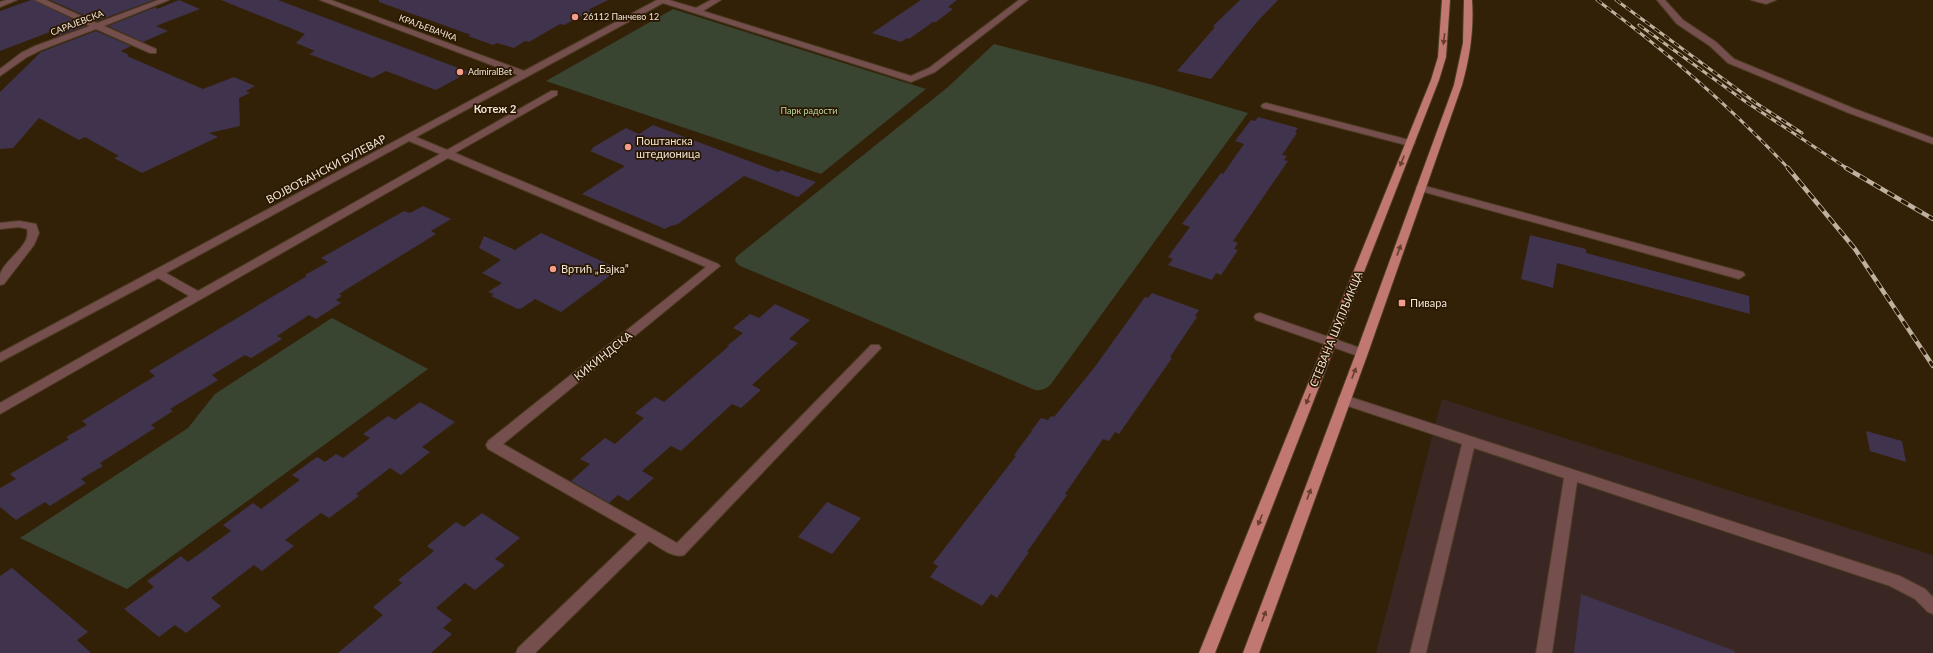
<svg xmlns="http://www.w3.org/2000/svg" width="1933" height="653" viewBox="0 0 1933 653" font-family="Lato,sans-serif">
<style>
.industrial{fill:#3a2723}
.green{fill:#394431}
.building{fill:#40334d}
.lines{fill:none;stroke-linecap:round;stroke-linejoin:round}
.minor-casing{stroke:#4e3c24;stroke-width:2}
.major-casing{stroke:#4e3c24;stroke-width:2}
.minor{fill:#744f4d;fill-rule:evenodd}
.major{fill:#c17873;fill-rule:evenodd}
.rail-far1-casing{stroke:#beb19f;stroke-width:3}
.rail-casing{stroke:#beb19f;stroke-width:4.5}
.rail-far1{stroke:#291700;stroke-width:2;stroke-dasharray:6;stroke-linecap:butt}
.rail{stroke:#291700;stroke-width:3;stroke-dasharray:8;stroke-linecap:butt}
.oneway{fill:#663e2e}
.poi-dot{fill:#f49d8c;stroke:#291700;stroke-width:1.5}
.labels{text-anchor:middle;stroke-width:3.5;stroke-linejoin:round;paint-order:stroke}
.far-poi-label{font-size:9px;fill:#f1e5d6;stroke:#291700;text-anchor:start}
.far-street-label{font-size:9px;fill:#f1e5d6;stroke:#291700}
.far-park-label{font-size:9px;fill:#b9d9a4;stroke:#291700}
.far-quarter-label{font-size:11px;font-weight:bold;fill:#f1e5d6;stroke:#291700}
.poi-label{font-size:11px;fill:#f1e5d6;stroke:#291700;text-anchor:start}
.street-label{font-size:11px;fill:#f1e5d6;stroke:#291700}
</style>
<rect width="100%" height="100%" fill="#332107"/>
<path class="industrial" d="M1442,399l491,156v98h-557z"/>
<path class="green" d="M673,9l253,80 -105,85 -275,-93z
M994,44l159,41 95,28 -197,271c-5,5 -9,7 -16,6l-295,-124 -5,-5 1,-4 212,-170z
M332,318l96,51 -301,220 -107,-51 168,-110 27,-34z"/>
<path class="building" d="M31,0h3l52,26 -30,11 12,-12 -68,26v-40z
M50,0h104l-57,21z
M179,0l21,9 -44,17 12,5 -25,11 -35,-16 48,-19 1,2z
M221,0h57l191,72 -33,18 -50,-19 -14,7 -63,-24 6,-3 -19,-8 9,-9z
M379,0h229l-20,10 4,1 -28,14 -4,-1 -31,18 -4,-1 -11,7 -17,-5 -4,2 -25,-9 3,-1 -92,-33z
M921,0h36l-9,7 5,2 -17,13h-3l-24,17 -2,-1 -6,4 -29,-9z
M1240,0h38l-22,23 -45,56 -34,-8 38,-44 -2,-1z
M96,31l35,15 -10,5 8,4 -2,1 76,33 31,-12 21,9 -9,5 4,2 -11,5 1,28 -31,7 9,4 -76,36 -28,-15 5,-2 -34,-19 -6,3 -40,-22 -26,30 -13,1v-57l41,-40z
M1258,117l40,11 -3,4 2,1 -15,22 5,1 -3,4 4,1 -55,80 5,2 -4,6 4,1 -17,25 -5,-2 -4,7 -44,-15 5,-6 -5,-2 22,-30 -8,-3 39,-51 2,1 21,-30 -9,-3 16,-21 4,1z
M653,125l125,47 3,-2 35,12 -18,15 -54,-21 -66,48 -10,3 -3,2 -83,-35 43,-28 -35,-15 3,-2 -1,-1 34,-20 13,6z
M423,206l28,13 -20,12 5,3 -97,60 3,2 -6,4 5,3 -25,16 -7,-4 -32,21 5,3 -31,19 -6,-3 -33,20 6,5 -48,29 3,2 -22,14 4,3 -55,35 3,3 -22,13 5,4 -36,23 -5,-4 -29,18 -16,-13v-19l16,-9 -6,-5 59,-35 -3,-2 21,-12 -5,-4 73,-45 -6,-5 158,-95 -2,-1 23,-13 -7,-4 83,-47 6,2z
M541,233l43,20 35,16 -58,43 -26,-13 -13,9 -4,1 -27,-13 3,-2 -6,-2 14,-9 -20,-10 19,-13 -22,-12 5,-12 31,14z
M1530,235l56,14v4l163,43 1,18 -193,-51 -4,25 -32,-9z
M1152,293l47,17 -4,6 2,1 -27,40 2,1 -53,76 -4,-2 -6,9 -6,-2 -38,55 2,1 -40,57h2l-32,46 -6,-4 -9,12 -52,-29 8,-11 -5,-3 83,-107 -2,-1 18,-24h-1l10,-13 7,2 3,-4 3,1 40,-49 51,-71 3,1z
M775,304l35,16 -21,19 9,4 -46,42 9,5 -20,18 -9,-4 -51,47 -10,-5 -29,25 12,7 -26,23 -10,-6 -9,8 -38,-22 19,-17 -10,-5 25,-21 10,6 29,-26 -9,-5 20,-16 9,5 65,-56h-2l16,-13 -10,-5 17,-14 9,4z
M420,402l35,20 -33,25 8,5 -29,23 -11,-7 -34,26 3,2 -30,22 -8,-5 -36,27 9,6 -32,25 -8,-6 -43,33 10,8 -35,27 -11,-8 -16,12 -35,-28 30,-22 -7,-6 34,-25 7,6 43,-31 -8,-6 30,-22 8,6 39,-29 -8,-5 25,-18 8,5 11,-8 7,4 27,-20 -7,-4 25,-18 7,4z
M1866,431l36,10 4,21 -36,-11z
M827,502l34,16 -29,36 -34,-17z
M482,513l38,25 -25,21 10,6 -30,25 -10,-7 -29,25 16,12 -9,8 9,6 -21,19h-93l45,-38 -10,-8 29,-24 -4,-3 36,-29 -7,-5 29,-24 8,5z
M12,568l76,64 -11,8 14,13h-91v-77z
M1581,594l154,57v2h-161z"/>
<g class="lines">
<defs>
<path id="minor" d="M6,0h11l-17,7v-5z
M35,0h11l51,23 61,-23h11l-65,26 52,23v4h-6l-54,-24 -55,21 -14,7 -27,19v-7l21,-16 14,-7 55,-20z
M320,0h11l193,71 133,-71h12l27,8 15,-8h10l-18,11 208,65 18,-8 90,-68h9l-93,72 -24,10 -248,-79 -247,134 31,13 104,-59h6v4l-102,58 263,111 2,2 -217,178 174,99 194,-198h8l2,3 -197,207c-11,4 -26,-9 -35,-14l-114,112h-19l2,-5 119,-114 -149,-85 -2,-4 2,-4 218,-174 -258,-109 -448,256v-11l189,-107 -31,-18 -158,84v-9l518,-278zM409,141l31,13 -242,137 -32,-18z
M1657,0h8l18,20 33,22 18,17 121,50 78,29v6l-84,-31 -121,-50 -18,-17 -33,-22z
M1751,0h25l-10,4z
M1266,103l147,38 2,2 -5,3 -147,-38 -2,-2 2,-2z
M1421,185l322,87 2,3 -6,4 -322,-89 -1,-2 1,-2z
M19,221l17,3 3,9 -5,12 -30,39 -4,1c0,-3 0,-7 0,-10 3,-15 32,-29 27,-46l-8,-2 -19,2v-6z
M1260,313l106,37 2,3 -2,3h-8l-102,-36 -2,-3 2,-3z
M1344,395l556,181 25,13 8,8v17l-5,-2 -13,-13 -25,-13 -313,-104 -25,171h-16l28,-175 -90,-30 -48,205h-16l52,-209 -123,-41 -1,-3 1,-3z"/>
<path id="major" d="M1442,0h8l-4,57 -7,23 -224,573h-16l232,-573 7,-23z
M1464,0h8c2,29 -2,57 -10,85l-94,268 -109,300h-16l113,-300 98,-268 9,-42z"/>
</defs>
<use href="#minor" class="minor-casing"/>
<use href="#major" class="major-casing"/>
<use href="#minor" class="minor"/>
<use href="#major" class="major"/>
<defs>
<path id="rail-far1" d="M1597,0c69,51 133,106 192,169
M1616,0l140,103 46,30
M1639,25l107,77 102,67"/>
<path id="rail" d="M1788,168l67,81 78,117
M1846,168l87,51"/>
</defs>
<use href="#rail-far1" class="rail-far1-casing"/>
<use href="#rail" class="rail-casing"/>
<use href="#rail-far1" class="rail-far1"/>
<use href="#rail" class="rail"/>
</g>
<defs><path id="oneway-solid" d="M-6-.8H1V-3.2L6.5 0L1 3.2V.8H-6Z"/></defs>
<g class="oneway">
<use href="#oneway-solid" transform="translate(1444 39) rotate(97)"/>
<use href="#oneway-solid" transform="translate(1402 161) rotate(112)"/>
<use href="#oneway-solid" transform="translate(1399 250) rotate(-70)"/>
<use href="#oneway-solid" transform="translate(1354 373) rotate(-69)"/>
<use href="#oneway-solid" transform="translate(1308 399) rotate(112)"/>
<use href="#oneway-solid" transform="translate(1309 494) rotate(-70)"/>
<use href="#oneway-solid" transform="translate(1260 520) rotate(112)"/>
<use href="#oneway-solid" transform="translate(1264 616) rotate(-70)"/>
</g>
<g class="poi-dot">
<circle cx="575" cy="17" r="4"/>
<circle cx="460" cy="72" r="4"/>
<circle cx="628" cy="147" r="4"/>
<circle cx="553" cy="269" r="4"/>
<rect x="1398" y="299" width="8" height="8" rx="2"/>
</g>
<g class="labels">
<g class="far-poi-label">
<text x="583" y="20">26112 Панчево 12</text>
<text x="468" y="75">AdmiralBet</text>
</g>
<g class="far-street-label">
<text transform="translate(77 23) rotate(-21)" y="3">САРАЈЕВСКА</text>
<text transform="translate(428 28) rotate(20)" y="3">КРАЉЕВАЧКА</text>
</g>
<g class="far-park-label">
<text x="809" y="114">Парк радости</text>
</g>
<g class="far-quarter-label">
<text x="495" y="113">Котеж 2</text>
</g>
<g class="poi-label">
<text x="636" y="145">Поштанска<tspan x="636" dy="13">штедионица</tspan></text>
<text x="561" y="273">Вртић „Бајка”</text>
<text x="1410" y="307">Пивара</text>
</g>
<g class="street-label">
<text transform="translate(326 169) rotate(-28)" y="4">ВОЈВОЂАНСКИ БУЛЕВАР</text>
<text transform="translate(1336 329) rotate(-68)" y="4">СТЕВАНА ШУПЉИКЦА</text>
<text transform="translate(603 356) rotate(-39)" y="4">КИКИНДСКА</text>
</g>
</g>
</svg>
